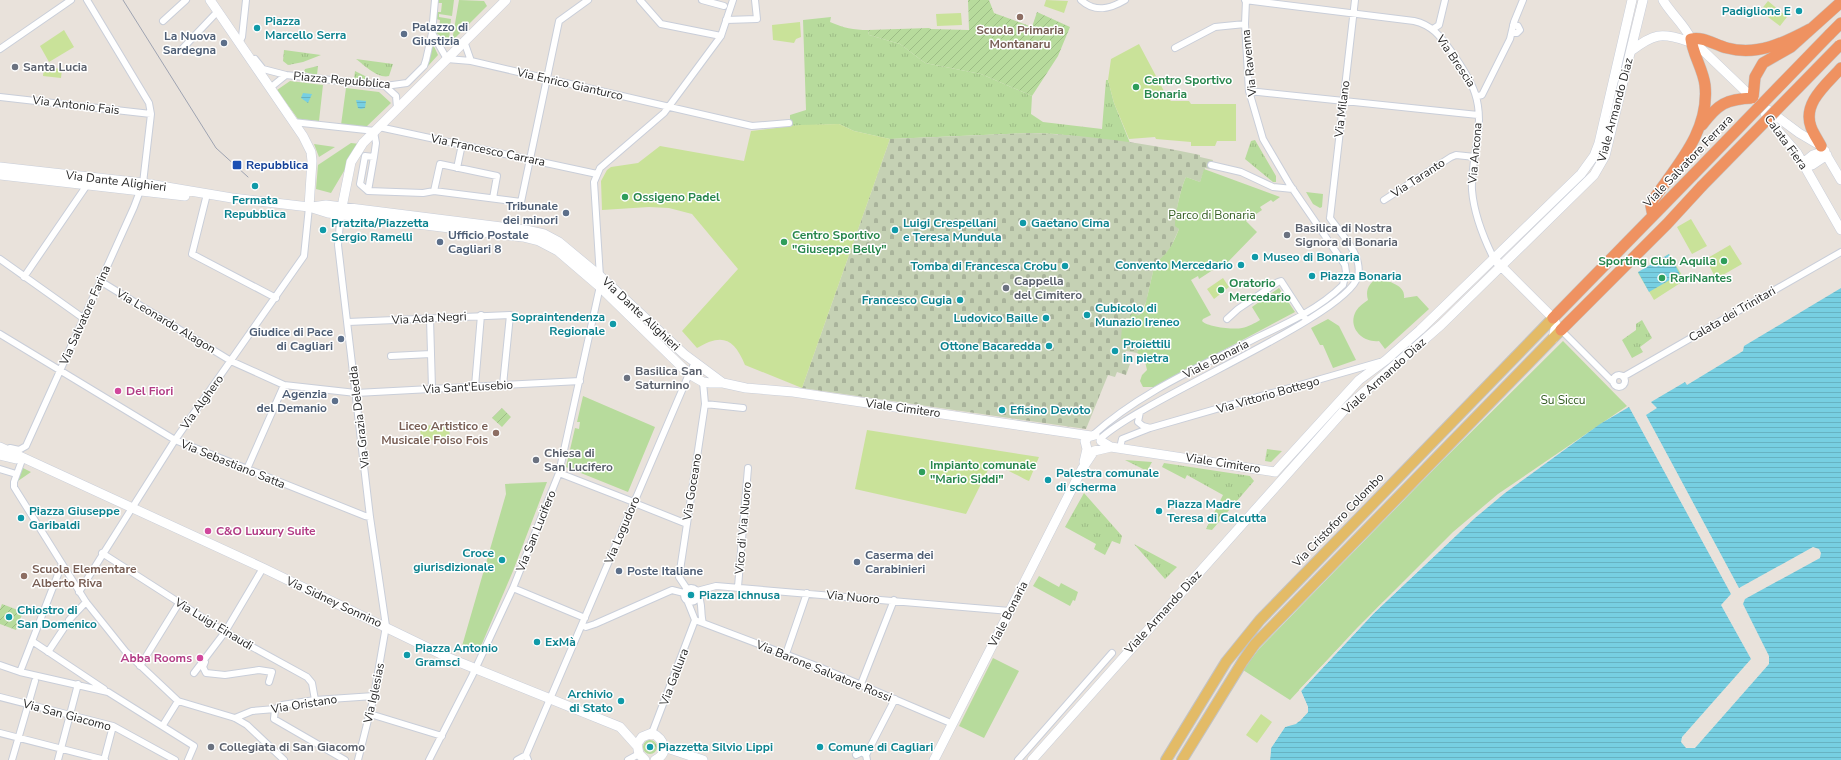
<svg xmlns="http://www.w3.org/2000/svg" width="1841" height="760" viewBox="0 0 1841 760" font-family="'Nunito Sans',sans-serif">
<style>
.grass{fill:url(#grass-tufts)}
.cemetery{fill:url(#cemetery-stones)}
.park{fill:#b7db9c}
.garden{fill:url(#garden-furrows)}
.pitch{fill:#c9e299}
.water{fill:url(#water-rules)}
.pier{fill:#e9e2db}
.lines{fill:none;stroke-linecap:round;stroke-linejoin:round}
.street-casing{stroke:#c9ced9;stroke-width:8}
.secondary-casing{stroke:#c9ced9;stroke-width:10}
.primary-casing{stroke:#c3c3c3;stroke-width:12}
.highway-casing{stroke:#c3c3c3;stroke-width:12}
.street{stroke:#fff;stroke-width:6}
.secondary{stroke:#fff;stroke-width:9}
.primary{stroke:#e3bb67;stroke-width:10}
.highway{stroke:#ef9261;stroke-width:11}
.tram{stroke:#9ea3b1;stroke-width:1}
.highway-bridge-casing{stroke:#c3c3c3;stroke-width:12;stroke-linecap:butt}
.highway-bridge{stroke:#ef9261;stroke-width:11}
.culture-dot{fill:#0f9aa8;stroke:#fff;stroke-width:1.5}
.education-dot{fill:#8d6e63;stroke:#fff;stroke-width:1.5}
.service-dot{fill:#5c6f8a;stroke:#fff;stroke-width:1.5}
.worship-dot{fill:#6b7280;stroke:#fff;stroke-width:1.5}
.leisure-dot{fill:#2e9e5b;stroke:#fff;stroke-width:1.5}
.transit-dot{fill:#1a4fb4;stroke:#fff;stroke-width:1.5}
.hotel-dot{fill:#d1479c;stroke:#fff;stroke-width:1.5}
.labels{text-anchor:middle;stroke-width:3;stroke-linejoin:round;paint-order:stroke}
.culture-label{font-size:12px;font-weight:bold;fill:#0d838f;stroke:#fff;text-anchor:start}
.service-label{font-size:12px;font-weight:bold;fill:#4e5e75;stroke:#fff;text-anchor:start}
.education-label{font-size:12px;font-weight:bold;fill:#785e54;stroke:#fff}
.street-label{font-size:12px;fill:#282828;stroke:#fff}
.worship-label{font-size:12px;font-weight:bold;fill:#5b616d;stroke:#fff;text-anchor:start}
.leisure-label{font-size:12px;font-weight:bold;fill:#27864d;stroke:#fff;text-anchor:start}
.transit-label{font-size:12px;font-weight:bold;fill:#164399;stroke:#fff;text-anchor:start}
.park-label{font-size:12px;fill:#325d20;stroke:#fff}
.hotel-label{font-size:12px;font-weight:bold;fill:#b23c85;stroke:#fff;text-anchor:start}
</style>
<defs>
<pattern id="grass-tufts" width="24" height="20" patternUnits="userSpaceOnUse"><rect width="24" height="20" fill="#b7db9c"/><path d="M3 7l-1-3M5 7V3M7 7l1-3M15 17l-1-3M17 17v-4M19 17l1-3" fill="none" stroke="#9dbc86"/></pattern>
<pattern id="cemetery-stones" width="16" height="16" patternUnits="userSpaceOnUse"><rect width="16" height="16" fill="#c5d1b4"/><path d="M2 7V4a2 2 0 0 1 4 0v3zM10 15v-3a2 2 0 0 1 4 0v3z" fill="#a9b39b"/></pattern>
<pattern id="garden-furrows" width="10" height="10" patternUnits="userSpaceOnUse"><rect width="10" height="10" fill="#b7db9c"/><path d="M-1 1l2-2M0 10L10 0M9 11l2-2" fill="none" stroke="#9dbc86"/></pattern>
<pattern id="water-rules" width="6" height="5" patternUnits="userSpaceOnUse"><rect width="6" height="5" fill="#77cfe2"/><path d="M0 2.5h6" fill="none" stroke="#67b2c2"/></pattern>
</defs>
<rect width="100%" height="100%" fill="#e9e2db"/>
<path class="grass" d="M831,17l-1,5c14,6 23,8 38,8l1,5 31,9 25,19 56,11 51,22 -1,18 12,8 59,7 4,-49h2l6,23 16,40 -74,-9 -25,-1 -141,6 -36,-8 -15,-7 -49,2v-11l16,-5 -3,-90z
M431,40l7,15 -10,11 -2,-2z
M284,50l37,5 -18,7 -15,3 -5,-4z
M356,59l37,5 -4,12c-11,3 -25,-11 -33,-17z
M318,66l-1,9 -13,-3 1,-3z
M355,71l12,6 1,2h-14z
M1255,140l21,36v6h-3l-28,-23 6,-18z
M1642,320l10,18 -12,9 3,5 -11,6 -10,-18 14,-10v-6z
M1267,449l15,2 -11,11 -6,-1z
M1125,460l27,2 -5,9z
M1164,463l86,13 4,5 -42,49 -6,-1 17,-34 -36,-20 -2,4 -23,-12z
M21,467l10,5 -13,9 -2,-1z
M1084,493l38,43 -2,8 -8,-3 -7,14 -11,-6 2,-5 -31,-17z
M1134,544l43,23 -12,12z
M643 747a7 7 0 1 1 14 0a7 7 0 1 1-14 0Z"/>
<path class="cemetery" d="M1031,133c56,2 114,10 169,22v2l13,3 -3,9 -5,-1 -5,14 -14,-5c-5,10 -14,44 -7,52l-11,24 -13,10 -9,39 -20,38 13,8 -2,5 -11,-2 -1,3 3,2 -2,6 4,2 -4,11 -9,-3 -2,5 -7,-2 -22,54 -284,-41 88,-249z"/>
<path class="park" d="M439,0h15l-2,16 -13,-2v3l12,2 -2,21h-6l-5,-6 -3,-1v-4h4l1,-9 -4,-1 1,-7h4l1,-9h-4z
M459,0l25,1 3,5 -35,35z
M290,81l33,4 -4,36 -21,-2 -21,-29z
M346,88l33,4 12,11 -26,25 -24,-3z
M351,143l9,1 -29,49 -15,-4 2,-24z
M314,144l21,3 -16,10z
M1204,169l76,28 -7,5 -2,-2 -11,7 2,3 -16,11 11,11 -33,34 -2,-2 -23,15 -1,-3 -7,4 20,35 -8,4 -1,2c5,6 32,9 40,7 6,-1 13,-5 18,-8l-8,-13 27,-19 16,24 -141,75h-11l-3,-6 2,-6 5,-5 -3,-13 -7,-4 2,-5 -18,-9 1,-12 11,-14 5,3 5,-5 3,-9 9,-39c13,-9 18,-19 24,-34l-4,-3c0,-12 6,-39 11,-49l14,5z
M1306,192l17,2 -1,13 -2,1 -7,-4z
M1379,278c10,4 27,7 25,20l13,-2 12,13 -44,40 -6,-8c-17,2 -32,-14 -23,-30 3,-5 8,-8 12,-11 -3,-10 1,-18 11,-22z
M1328,319l11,7 17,34 -23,8 -10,-23h-3l-9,-17z
M1563,341l64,65 -129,88 -45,38 -96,96 -67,72 -47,-30 16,-21 183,-188z
M583,396l72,31 -27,65 -62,-25 9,-39 4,1 1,-7h-3z
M547,482l-34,89 -35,82 -16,-7 44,-152 -1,-10z
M1039,576l20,11 2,-4 17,9 -3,9 -2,-1 -3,6 -37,-20z
M993,658l26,13 -35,67 -25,-12z"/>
<path class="garden" d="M968,0h21l5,13 38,14 5,-15 33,15 -12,29 -26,40 -51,-22 -56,-11 -25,-19 -31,-9 -1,-5 61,-2 2,1 38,1z
M502,408l9,9 -9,10 -10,-9z
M2,604l21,8 -7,18 -16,-6v-15z"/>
<path class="pitch" d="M1046,0l22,1 -4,12 -20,-7z
M1768,1l19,16 -7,9 -20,-15z
M961,13l1,12 -25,1 -1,-12z
M800,22l1,15 -5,2 -2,4 -21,-3 -1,-15z
M64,30l10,17 -25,15 -9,-16z
M1139,44l26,49 7,6 -2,2h19l2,3h45v37h-19l-2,5h-24v-4l-35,-3 -1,-2 -26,2 -15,-36 -6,-23 3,-21z
M44,67l18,2 -1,9 -18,-2z
M839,124l15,7 36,8 -88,249 -57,-23c-11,-27 -23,-32 -48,-17l-15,-17 56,-62 -46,-55 -23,-6 -20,-1 -47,3 -1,-29 6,-11 4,-3 27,-4 22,-17 84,15 7,-30 49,-6z
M1691,219l16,27 -15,8 -15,-27z
M1730,245l12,19 -26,15 -10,-20z
M1669,254l16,26 -31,20 -16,-27z
M1223,278l6,9 -15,12 -7,-10z
M449,424l1,15 -29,2 -1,-15z
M867,430l172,27 -10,24c-8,-3 -32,-18 -38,-17l-25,50 -111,-25z
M1261,714l11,8 -15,21 -11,-8z"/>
<path class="water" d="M303,93l9,1 -4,9 -7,-5z
M356,100l10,1 -1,7 -4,1 -3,-1z
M1669,254l11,20 -31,18 -11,-20z
M1841,288v472h-571l1,-12 14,-21 11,-3 12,-12v-5l-7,-16 73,-78 101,-95 30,-25 95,-69 29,-17 102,187 -10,11 30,54 -69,78 -1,5 5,6h9l74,-84v-8l-26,-52 2,-5 75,-41 1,-5 -2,-4 -6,-2 -74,41 -93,-173 11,-7 -6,-6 34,-20 2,3 56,-34 1,-5z"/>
<path class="pier" d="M1451,538l-2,4 -75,71 -73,78 7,16v5l-8,9 -15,6 -14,21 -1,12h-2l1,-13 14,-21 16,-7 7,-8 -7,-21 80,-84z"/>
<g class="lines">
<defs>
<path id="street" d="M640,0l21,24 60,12
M702,0l22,6
M1081,0c14,13 29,9 44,0
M1245,0l169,21c18,4 26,15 37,30 22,31 33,51 26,90 -2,15 -6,33 -5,49 2,25 11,47 22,69
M726,20l31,-1 -2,-19
M163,21l23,-21
M1433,29l6,-4 6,-25
M432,33l15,26 24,2 281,65 37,-3
M1512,33h5l3,-3 -2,-4 -5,-1
M464,41l7,20
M239,43l3,-6 4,-37
M1175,48l40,-21 30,-3
M0,49l71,-49
M182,49l36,-38
M255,59l8,10 23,6
M385,86l11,10 1,12
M270,88l16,-13 99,11 22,-3 17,-17 2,-6 6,-27 3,-33
M1249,91l229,24
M1478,96l4,-1 28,-56 4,-17 9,-22
M0,97l151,17
M293,122l82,9
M379,127l218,47
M374,132l2,11 -2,14
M365,156l9,1 -6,34 -8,-7z
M1211,165l30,7 32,15 20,2
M457,168l4,-19
M368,191l55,2 11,-2 87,11 38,-181 29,-21
M434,191l6,-27 57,12 -4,22
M206,198l-14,56 84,44
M1384,200l67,-43 5,-2 19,2
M341,212l-3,33 32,272 16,109 -12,70 -16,64
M1330,218l25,-218
M0,259l83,59
M24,277l63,-92
M600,277l-6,-95 6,-14 64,-55 57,-77 12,-36
M100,281l131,80 53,24 72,8 224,-12
M430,318l2,71
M1227,319l11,-10 40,-27 3,-1 24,37
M348,322l162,-7 -7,70
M1561,330l51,51
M0,334l175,106 190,76 5,1
M391,356l40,-2
M1613 381a6 6 0 1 1 12 0a6 6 0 1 1-12 0Z
M1623,377l218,-125
M475,386l6,-71
M705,404l38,4
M1140,412l-2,10 5,4 7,2
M1093,435c47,-43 109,-69 165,-98 30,-14 62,-29 85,-52l3,-13 -1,-7 -55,-80 -27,-46 -14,-48 -4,-67 1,-24
M1100,439c42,-40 248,-123 258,-163 5,-21 -17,-42 -28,-58
M10,448l9,2 7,-4 108,-239 9,-24 8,-69 -2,-11 -62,-103
M1120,448l2,-9 28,-11 230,-66
M22,460l-8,22v5l72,115 40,50 52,49 57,17 12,7 37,35
M0,469l16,5
M247,469l37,-84
M559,473l72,28
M637,504l50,20
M102,553l123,79 82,45 5,6 3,17
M738,587l10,-119
M513,588l72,30
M684 595a7 7 0 1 1 14 0a7 7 0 1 1-14 0Z
M687,589l-8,-12 26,-173 -2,-22
M697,591l19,-5 294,25
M79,592l96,-152 129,-184 5,-49
M698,595c5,8 2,18 5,28
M687,600l8,20
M69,620l17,-18
M695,620l124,47 134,57
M582,625l4,2 9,-3 77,-34 12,3
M32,641l72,48
M48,652l16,-24
M786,654l21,-61
M204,661l1,1 -2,5 3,6 19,2 34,-5 13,2 -3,10
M0,665l20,7 88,20 86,54 -6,14
M140,666l39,-63
M20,672l42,-108
M194,673l31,-41 38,-64
M861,684l33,-84
M0,697l113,29 62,34
M275,709l-1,10 71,41
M370,714l72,22
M235,718l17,-7 23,-2 7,-4 33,-5 59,-4
M163,725l15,-24
M0,733l105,27
M652,733l43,-113
M856,755l6,-3 4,3
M12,760l23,-79
M58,760l20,-76
M104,760l9,-34
M429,760l43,-84 41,-88 46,-115 41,-187
M517,760l9,-5
M528,760l-2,-5 163,-381 6,-11
M628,760l11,-6
M867,760l-1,-5 29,-56
M1018,760l94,-107"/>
<path id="secondary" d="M210,0l93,136 8,16 1,9 -3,46
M1663,0c8,14 21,24 28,39l72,69 4,10 30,35 44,77
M1631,51c22,-17 30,-19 56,-10l4,-2
M1768,110l31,23 22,13 20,34
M1803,163l10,-8 12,-4
M0,167l143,16 89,15 77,9 19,6 195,24 16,4 19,10 42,36 89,87 14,8 7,1h13l23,5 47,4 298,44
M1805,167l7,-2 15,-10
M0,175l185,21
M312,207l14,-2 200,25 18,4 15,8 41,34 84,78 39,29
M342,207l9,-45 12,-19 143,-143
M1498,263l55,55 3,6 -3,15
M1101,441l10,6 164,25
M0,447l263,121 186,90 171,69 17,19
M0,455l16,4
M1084,462l3,-13 -2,-8 3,-4 7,-2
M1275,472l84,-92 27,-20 34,-30 161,-156 13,-18 5,-13 33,-143
M664,747l39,13
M645,760l-6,-6 -2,-10 5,-7 10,-4c12,6 18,20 3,27
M934,760l148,-291 12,-18 17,-4
M1032,760l314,-352 95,-83 153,-150 11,-19 38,-156"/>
<path id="primary" d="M1166,760l60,-98 34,-42 293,-302
M1182,760l61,-99 12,-17 306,-314"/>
<path id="highway" d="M1829,35l12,-12
M1702,125c16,-21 24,-26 51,-27l2,-21 8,-14 28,-16 50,-45
M1821,146c-3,-6 -8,-13 -10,-19 -9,-24 16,-43 30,-59
M1653,216l-2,-10 2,-6c24,-35 57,-69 52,-115 -2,-16 -12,-30 -14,-46 12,-3 24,6 36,9 30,8 57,-5 83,-19
M1553,318l140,-143
M1561,330l106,-106 35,-38"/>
</defs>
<use href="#street" class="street-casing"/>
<use href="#secondary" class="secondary-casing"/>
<use href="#primary" class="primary-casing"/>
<use href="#highway" class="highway-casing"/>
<use href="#street" class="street"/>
<use href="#secondary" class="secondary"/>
<use href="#primary" class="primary"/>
<use href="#highway" class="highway"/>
<path class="tram" d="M123,0l93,148 32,29"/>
<defs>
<path id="highway-bridge" d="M1693,175l136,-140
M1702,186l138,-141"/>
</defs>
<use href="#highway-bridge" class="highway-bridge-casing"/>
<use href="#highway-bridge" class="highway-bridge"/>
</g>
<g class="culture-dot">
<circle cx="1799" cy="11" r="4"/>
<circle cx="257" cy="28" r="4"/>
<circle cx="255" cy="186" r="4"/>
<circle cx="1023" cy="223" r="4"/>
<circle cx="323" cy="230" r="4"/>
<circle cx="895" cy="230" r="4"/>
<circle cx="1255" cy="257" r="4"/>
<circle cx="1241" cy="265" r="4"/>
<circle cx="1065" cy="266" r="4"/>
<circle cx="1312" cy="276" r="4"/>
<circle cx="960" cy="300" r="4"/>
<circle cx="1087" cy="315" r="4"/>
<circle cx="1046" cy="318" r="4"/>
<circle cx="613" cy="324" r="4"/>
<circle cx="1049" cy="346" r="4"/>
<circle cx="1115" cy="351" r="4"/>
<circle cx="1002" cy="410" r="4"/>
<circle cx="1048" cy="480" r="4"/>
<circle cx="1159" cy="511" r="4"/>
<circle cx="21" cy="518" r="4"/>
<circle cx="502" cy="560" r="4"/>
<circle cx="691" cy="595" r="4"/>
<circle cx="9" cy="617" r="4"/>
<circle cx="537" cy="642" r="4"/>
<circle cx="407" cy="655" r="4"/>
<circle cx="621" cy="701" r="4"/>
<circle cx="650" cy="747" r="4"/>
<circle cx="820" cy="747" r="4"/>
</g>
<g class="education-dot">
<circle cx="1020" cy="17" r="4"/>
<circle cx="496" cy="433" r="4"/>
<circle cx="24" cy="576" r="4"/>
</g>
<g class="service-dot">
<circle cx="404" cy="34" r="4"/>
<circle cx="224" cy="43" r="4"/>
<circle cx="566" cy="213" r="4"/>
<circle cx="440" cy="242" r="4"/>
<circle cx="341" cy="339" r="4"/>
<circle cx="335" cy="401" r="4"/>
<circle cx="857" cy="562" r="4"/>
<circle cx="619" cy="571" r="4"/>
</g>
<g class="worship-dot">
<circle cx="15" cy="67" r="4"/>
<circle cx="1287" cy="235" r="4"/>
<circle cx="1006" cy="288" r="4"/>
<circle cx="627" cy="378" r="4"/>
<circle cx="536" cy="460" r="4"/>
<circle cx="211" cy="747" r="4"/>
</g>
<g class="leisure-dot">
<circle cx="1136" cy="87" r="4"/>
<circle cx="625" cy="197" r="4"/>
<circle cx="784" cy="242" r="4"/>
<circle cx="1724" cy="261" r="4"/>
<circle cx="1662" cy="278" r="4"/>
<circle cx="1221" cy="290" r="4"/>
<circle cx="922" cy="472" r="4"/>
</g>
<rect class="transit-dot" x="232" y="160" width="10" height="10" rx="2"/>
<g class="hotel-dot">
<circle cx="118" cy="391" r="4"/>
<circle cx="208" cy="531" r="4"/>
<circle cx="200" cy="658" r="4"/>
</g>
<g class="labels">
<g class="culture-label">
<text x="1791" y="15" text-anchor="end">Padiglione E</text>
<text x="265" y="25">Piazza<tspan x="265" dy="14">Marcello Serra</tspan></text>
<text x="255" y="204" text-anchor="middle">Fermata<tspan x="255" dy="14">Repubblica</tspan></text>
<text x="331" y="227">Pratzita/Piazzetta<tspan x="331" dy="14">Sergio Ramelli</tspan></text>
<text x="903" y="227">Luigi Crespellani<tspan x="903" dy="14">e Teresa Mundula</tspan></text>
<text x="1031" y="227">Gaetano Cima</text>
<text x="1263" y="261">Museo di Bonaria</text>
<text x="1233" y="269" text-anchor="end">Convento Mercedario</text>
<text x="1057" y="270" text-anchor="end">Tomba di Francesca Crobu</text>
<text x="1320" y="280">Piazza Bonaria</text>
<text x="952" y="304" text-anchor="end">Francesco Cugia</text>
<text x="1095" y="312">Cubicolo di<tspan x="1095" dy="14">Munazio Ireneo</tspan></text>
<text x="605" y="321" text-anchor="end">Sopraintendenza<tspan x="605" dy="14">Regionale</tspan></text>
<text x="1038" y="322" text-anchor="end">Ludovico Baille</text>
<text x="1123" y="348">Proiettili<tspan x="1123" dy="14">in pietra</tspan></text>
<text x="1041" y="350" text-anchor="end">Ottone Bacaredda</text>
<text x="1010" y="414">Efisino Devoto</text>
<text x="1056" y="477">Palestra comunale<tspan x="1056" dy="14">di scherma</tspan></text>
<text x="1167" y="508">Piazza Madre<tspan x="1167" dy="14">Teresa di Calcutta</tspan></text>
<text x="29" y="515">Piazza Giuseppe<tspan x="29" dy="14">Garibaldi</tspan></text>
<text x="494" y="557" text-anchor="end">Croce<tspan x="494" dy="14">giurisdizionale</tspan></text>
<text x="699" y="599">Piazza Ichnusa</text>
<text x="17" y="614">Chiostro di<tspan x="17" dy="14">San Domenico</tspan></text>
<text x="545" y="646">ExMà</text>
<text x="415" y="652">Piazza Antonio<tspan x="415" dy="14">Gramsci</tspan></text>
<text x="613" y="698" text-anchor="end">Archivio<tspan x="613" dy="14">di Stato</tspan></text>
<text x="658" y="751">Piazzetta Silvio Lippi</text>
<text x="828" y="751">Comune di Cagliari</text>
</g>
<g class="service-label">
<text x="412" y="31">Palazzo di<tspan x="412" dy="14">Giustizia</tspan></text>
<text x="216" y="40" text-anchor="end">La Nuova<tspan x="216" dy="14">Sardegna</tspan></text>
<text x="558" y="210" text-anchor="end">Tribunale<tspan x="558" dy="14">dei minori</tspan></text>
<text x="448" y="239">Ufficio Postale<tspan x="448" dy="14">Cagliari 8</tspan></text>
<text x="333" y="336" text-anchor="end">Giudice di Pace<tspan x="333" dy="14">di Cagliari</tspan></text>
<text x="327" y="398" text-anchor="end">Agenzia<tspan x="327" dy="14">del Demanio</tspan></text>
<text x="865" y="559">Caserma dei<tspan x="865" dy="14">Carabinieri</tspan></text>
<text x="627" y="575">Poste Italiane</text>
</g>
<g class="education-label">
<text x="1020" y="34">Scuola Primaria<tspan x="1020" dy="14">Montanaru</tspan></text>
<text x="488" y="430" text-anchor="end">Liceo Artistico e<tspan x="488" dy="14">Musicale Foiso Fois</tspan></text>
<text x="32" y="573" text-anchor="start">Scuola Elementare<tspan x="32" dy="14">Alberto Riva</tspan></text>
</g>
<g class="street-label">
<text transform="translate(1456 61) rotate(56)" y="4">Via Brescia</text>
<text transform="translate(1249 63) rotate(-96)" y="4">Via Ravenna</text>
<text transform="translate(342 80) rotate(5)" y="4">Piazza Repubblica</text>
<text transform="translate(570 84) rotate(13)" y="4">Via Enrico Gianturco</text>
<text transform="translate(76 105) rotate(7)" y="4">Via Antonio Fais</text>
<text transform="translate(1342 109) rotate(-83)" y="4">Via Milano</text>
<text transform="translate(1615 110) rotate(-75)" y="4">Viale Armando Diaz</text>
<text transform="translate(1786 142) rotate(54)" y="4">Calata Fiera</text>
<text transform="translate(488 150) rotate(12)" y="4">Via Francesco Carrara</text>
<text transform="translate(1475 153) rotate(-85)" y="4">Via Ancona</text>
<text transform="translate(1688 161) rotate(-46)" y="4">Viale Salvatore Ferrara</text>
<text transform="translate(1418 178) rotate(-33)" y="4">Via Taranto</text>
<text transform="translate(116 181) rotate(7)" y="4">Via Dante Alighieri</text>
<text transform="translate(641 314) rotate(43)" y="4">Via Dante Alighieri</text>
<text transform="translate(1732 314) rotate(-30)" y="4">Calata dei Trinitari</text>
<text transform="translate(85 315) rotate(-66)" y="4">Via Salvatore Farina</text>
<text transform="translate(429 318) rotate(-3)" y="4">Via Ada Negri</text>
<text transform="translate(166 321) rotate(31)" y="4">Via Leonardo Alagon</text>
<text transform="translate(1216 359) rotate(-27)" y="4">Viale Bonaria</text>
<text transform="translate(1384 376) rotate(-42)" y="4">Viale Armando Diaz</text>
<text transform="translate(468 387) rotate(-3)" y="4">Via Sant'Eusebio</text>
<text transform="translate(1268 395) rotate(-16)" y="4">Via Vittorio Bottego</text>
<text transform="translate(202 402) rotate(-54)" y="4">Via Alghero</text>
<text transform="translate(903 408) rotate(8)" y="4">Viale Cimitero</text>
<text transform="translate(359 417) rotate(-97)" y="4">Via Grazia Deledda</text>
<text transform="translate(1223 463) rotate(9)" y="4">Viale Cimitero</text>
<text transform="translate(233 464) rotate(22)" y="4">Via Sebastiano Satta</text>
<text transform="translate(692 487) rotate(-81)" y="4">Via Goceano</text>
<text transform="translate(1338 520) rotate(-46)" y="4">Via Cristoforo Colombo</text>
<text transform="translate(743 528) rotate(-85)" y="4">Vico di Via Nuoro</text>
<text transform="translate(622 530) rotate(-67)" y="4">Via Logudoro</text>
<text transform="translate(536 531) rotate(-68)" y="4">Via San Lucifero</text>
<text transform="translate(853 597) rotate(5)" y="4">Via Nuoro</text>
<text transform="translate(334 602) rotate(25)" y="4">Via Sidney Sonnino</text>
<text transform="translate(1163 612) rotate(-48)" y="4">Viale Armando Diaz</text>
<text transform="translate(1008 614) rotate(-63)" y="4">Viale Bonaria</text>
<text transform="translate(214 624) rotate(31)" y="4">Via Luigi Einaudi</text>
<text transform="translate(824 671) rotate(22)" y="4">Via Barone Salvatore Rossi</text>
<text transform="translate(674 677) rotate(-69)" y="4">Via Gallura</text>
<text transform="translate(374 693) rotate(-78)" y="4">Via Iglesias</text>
<text transform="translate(304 704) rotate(-9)" y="4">Via Oristano</text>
<text transform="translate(67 715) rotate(15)" y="4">Via San Giacomo</text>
</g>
<g class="worship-label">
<text x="23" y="71">Santa Lucia</text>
<text x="1295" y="232">Basilica di Nostra<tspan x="1295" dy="14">Signora di Bonaria</tspan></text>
<text x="1014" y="285">Cappella<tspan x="1014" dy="14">del Cimitero</tspan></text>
<text x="635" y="375">Basilica San<tspan x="635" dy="14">Saturnino</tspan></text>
<text x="544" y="457">Chiesa di<tspan x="544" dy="14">San Lucifero</tspan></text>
<text x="219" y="751">Collegiata di San Giacomo</text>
</g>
<g class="leisure-label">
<text x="1144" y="84">Centro Sportivo<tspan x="1144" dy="14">Bonaria</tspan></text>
<text x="633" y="201">Ossigeno Padel</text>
<text x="792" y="239">Centro Sportivo<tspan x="792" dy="14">"Giuseppe Belly"</tspan></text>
<text x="1716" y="265" text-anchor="end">Sporting Club Aquila</text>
<text x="1670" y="282">RariNantes</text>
<text x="1229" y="287">Oratorio<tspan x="1229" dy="14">Mercedario</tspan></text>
<text x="930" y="469">Impianto comunale<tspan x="930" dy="14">"Mario Siddi"</tspan></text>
</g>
<g class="transit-label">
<text x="246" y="169">Repubblica</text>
</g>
<g class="park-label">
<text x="1212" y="219">Parco di Bonaria</text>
<text x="1563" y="404">Su Siccu</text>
</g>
<g class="hotel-label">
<text x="126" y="395">Del Fiori</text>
<text x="216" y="535">C&amp;O Luxury Suite</text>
<text x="192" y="662" text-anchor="end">Abba Rooms</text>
</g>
</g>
</svg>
